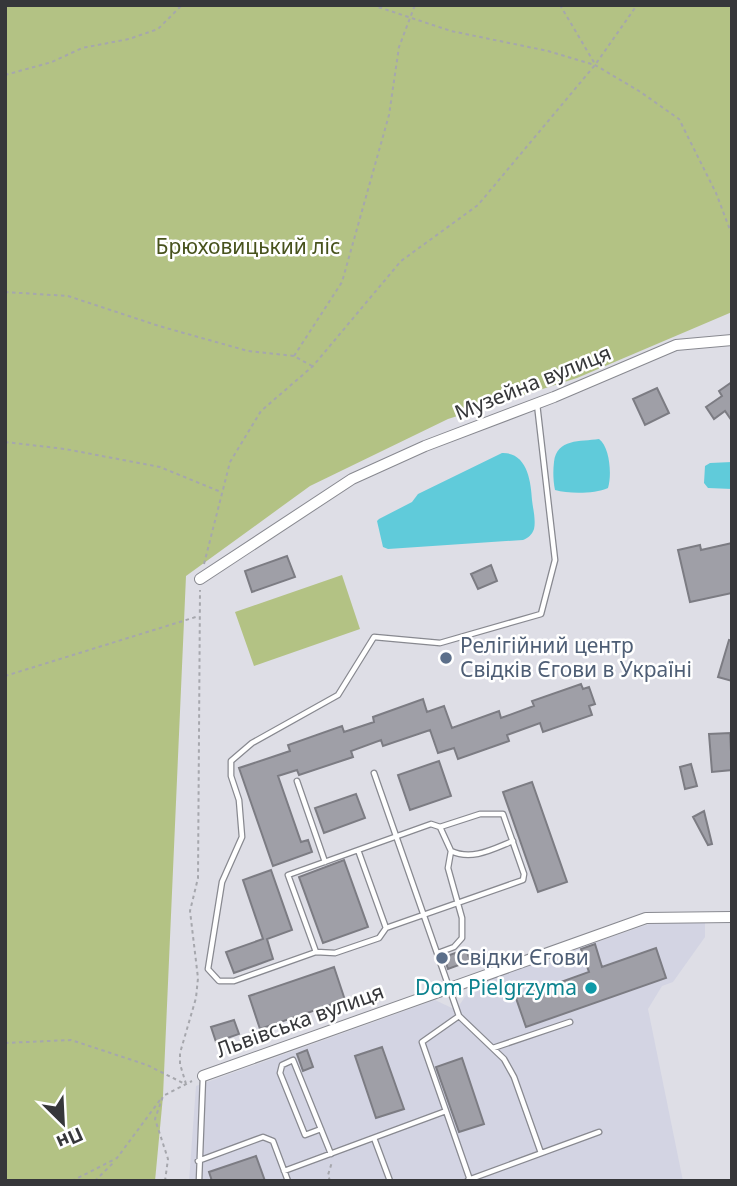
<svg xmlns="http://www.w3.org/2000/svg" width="737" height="1186" viewBox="0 0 737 1186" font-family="'Noto Sans',sans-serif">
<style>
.built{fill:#d3d4e3}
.green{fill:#b3c284}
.water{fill:#60cbda}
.building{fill:#9f9fa7;stroke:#7c7c83;stroke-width:2}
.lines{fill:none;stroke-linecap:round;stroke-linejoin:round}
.lane-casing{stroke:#888990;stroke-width:7}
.street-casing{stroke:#888990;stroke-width:12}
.path{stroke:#a6a7ad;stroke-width:2;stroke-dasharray:3.5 3.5;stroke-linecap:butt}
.lane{stroke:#fff;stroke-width:4.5}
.street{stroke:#fff;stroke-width:10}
.service-dot{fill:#5c6f8a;stroke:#fff;stroke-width:2.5}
.culture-dot{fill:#0f9aa8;stroke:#fff;stroke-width:2.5}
.labels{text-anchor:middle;stroke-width:5;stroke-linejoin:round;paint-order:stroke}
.park-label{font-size:21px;fill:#47521c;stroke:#fff}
.street-label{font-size:21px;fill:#36373a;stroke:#fff}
.service-label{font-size:21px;fill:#4e5e75;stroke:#fff;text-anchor:start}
.culture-label{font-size:21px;fill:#0d838f;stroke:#fff;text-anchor:end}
</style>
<rect width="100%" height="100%" fill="#dedee6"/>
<path class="built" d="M705,921v16l-32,45 -11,4 -14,23 35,172h-494l7,-95 239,-86 21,10 17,-25 176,-61z"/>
<path class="green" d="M5,5h727v307l-155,66 -129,41 -138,67 -124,90 -23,520 -8,85h-150z
M342,575l18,54 -106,37 -19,-54z"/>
<path class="water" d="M599,439c11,8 13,36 9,49 -14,6 -39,6 -53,2 -2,-10 -2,-19 -1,-28 3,-24 26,-20 45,-23z
M502,453c25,-1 29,28 30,47 1,9 4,20 2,29 -2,6 -6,9 -11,11l-135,9 -5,-2 -6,-26 2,-2 33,-17 6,-8z
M732,462v27l-24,-1 -4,-5 1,-17 5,-3z"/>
<path class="building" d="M732,382v39l-7,-10 -11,8 -8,-12 16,-11 -3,-5z
M657,388l12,25 -24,12 -12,-26z
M732,543v50l-42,9 -12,-52 22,-5 1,5z
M287,556l8,21 -43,15 -7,-21z
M491,565l6,16 -19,8 -7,-15z
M729,640l3,1v40l-14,-4z
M581,684l2,5 6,-2 6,17 -6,2 3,9 -49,17 -3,-9 -33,12 2,6 -51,18 -4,-11 -16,5 -8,-23 -47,16 -2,-6 -30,11 2,6 -54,18 -2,-5 -19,6 23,66 7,-2 4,12 -39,14 -34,-98 51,-17 -2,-6 54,-19 2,6 30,-10 -1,-5 50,-18 4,13 17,-6 8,22 47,-17 2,7 33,-12 -2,-5z
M730,733l2,37 -20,2 -3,-38z
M439,761l12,35 -41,14 -12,-35z
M691,764l6,22 -12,3 -5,-22z
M532,782l35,100 -29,10 -35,-100z
M356,794l9,24 -41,15 -9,-25z
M704,811l8,33 -4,1 -15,-28z
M344,860l24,67 -45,16 -24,-66z
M271,870l21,60 -25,9 6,20 -39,14 -8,-21 37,-13 -20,-59z
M595,944l7,23 54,-19 10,30 -140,49 -10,-29 73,-26 -8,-23z
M466,949l4,12 -22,8 -4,-12z
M334,967l11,33 -85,29 -11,-33z
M234,1020l5,14 -23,8 -5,-15z
M382,1047l22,62 -28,9 -21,-62z
M307,1050l6,17 -10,4 -6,-17z
M462,1058l22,66 -25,8 -23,-65z
M256,1156l9,25h-53l-3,-9z"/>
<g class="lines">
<defs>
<path id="lane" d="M374,773l85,243 45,43 10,18 27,76
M297,781l28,81
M440,827l40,-13h23l21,60 -1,6 -137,48 -7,10 -44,15 -19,-1 -82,29h-15l-11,-12 14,-87 20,-45 -3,-37 -8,-24v-15l21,-18 86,-48 36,-58 66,6 101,-29 14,-54 -18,-156
M358,850l28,78
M451,851c21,10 42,-2 62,-10
M316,952l-28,-77 143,-51 9,3 11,24 -3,17 14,50v20l-8,9 -16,6
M459,1016l-37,26 48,138
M493,1048l77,-26
M321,1129l-16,6 -25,-62 2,-8 11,-5 38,94
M374,1138l16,43
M198,1161l65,-24 10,4 15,40
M284,1171l162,-60
M468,1180l131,-48
M199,1181l4,-104"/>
<path id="street" d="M200,579l152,-100 73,-33 129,-49 122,-52 56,-5
M203,1076l443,-158 86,-1"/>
</defs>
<use href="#lane" class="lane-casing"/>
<use href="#street" class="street-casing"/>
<path class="path" d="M372,5l79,26 97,20 47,14 44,26 40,28 37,74 16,42
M560,5l35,59
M5,75l47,-13 30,-14 47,-9 29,-10 24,-24
M5,292l63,4 91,30 89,25 46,5 18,10
M294,356l48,-74 47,-167 10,-68 16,-42
M5,442l60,7 95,18 61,25
M204,564l26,-102 31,-51 52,-45 88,-105 77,-56 117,-140 42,-60
M5,676l194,-60
M5,1043l66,-3 76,25 38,19
M186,1084l-6,-20v-11l16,-55 2,-20 -8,-67 8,-33 2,-288
M72,1181l45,-23 43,-58
M95,1181l19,-19
M165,1181l3,-22 -13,-40 8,-23 29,-15
M330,1181l-2,-6 4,-13"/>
<use href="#lane" class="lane"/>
<use href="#street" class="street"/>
</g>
<g class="service-dot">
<circle cx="446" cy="658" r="7"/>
<circle cx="442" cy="958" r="7"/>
</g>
<circle class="culture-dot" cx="591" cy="988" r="7"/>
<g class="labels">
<g class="park-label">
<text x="248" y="254">Брюховицький ліс</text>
</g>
<g class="street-label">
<text transform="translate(533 383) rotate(-22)" y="7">Музейна вулиця</text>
<text transform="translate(300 1021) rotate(-20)" y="7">Львівська вулиця</text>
</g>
<g class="service-label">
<text x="460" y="653">Релігійний центр<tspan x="460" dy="24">Свідків Єгови в Україні</tspan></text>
<text x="456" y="965">Свідки Єгови</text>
</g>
<g class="culture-label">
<text x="577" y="995">Dom Pielgrzyma</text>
</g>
</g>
<rect width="737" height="1186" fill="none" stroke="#36373a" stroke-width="14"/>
<g transform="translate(63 1123) rotate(156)" stroke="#ffffff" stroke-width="5" paint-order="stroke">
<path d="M0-5L12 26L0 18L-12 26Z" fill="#36373a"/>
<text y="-10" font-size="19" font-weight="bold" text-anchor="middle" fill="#36373a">Пн</text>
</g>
</svg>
